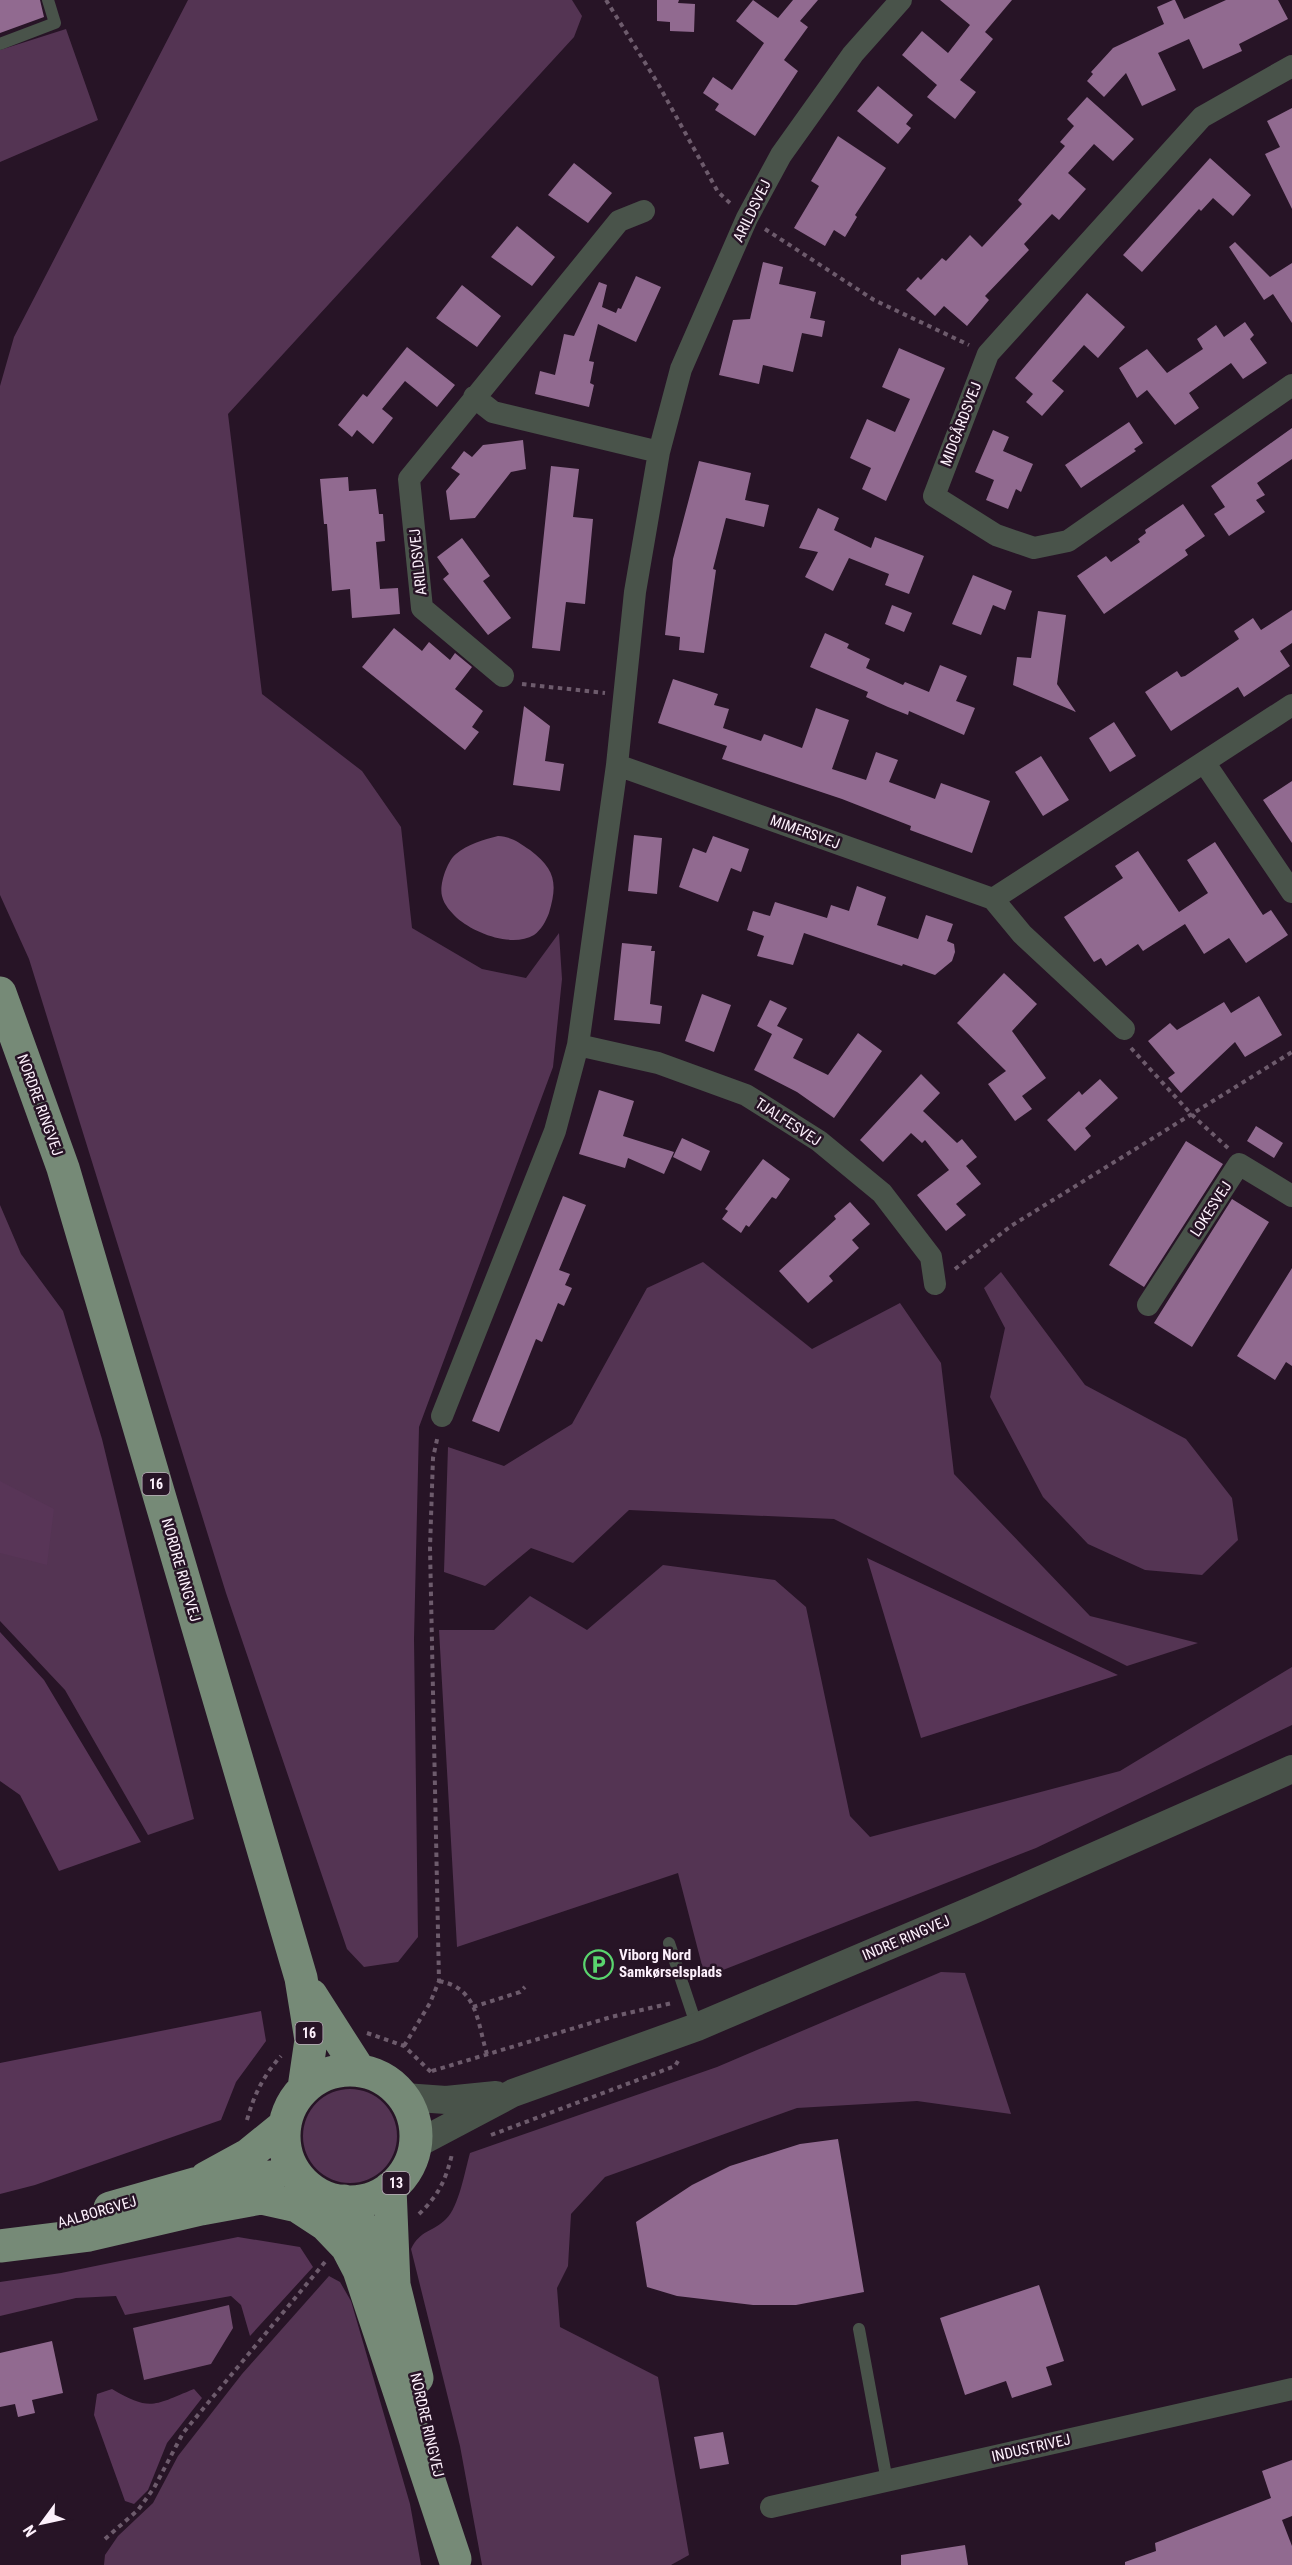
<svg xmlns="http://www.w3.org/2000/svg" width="1292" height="2565" viewBox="0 0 1292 2565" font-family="'Roboto Condensed',sans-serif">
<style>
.green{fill:#543453}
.forest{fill:#583557}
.water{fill:#724d71}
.building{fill:#916a90}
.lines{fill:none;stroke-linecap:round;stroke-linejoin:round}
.path{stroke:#6d5b6c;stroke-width:4;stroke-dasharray:4.5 4.5;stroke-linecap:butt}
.service{stroke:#49534a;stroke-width:12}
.minor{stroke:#49534a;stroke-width:22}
.tertiary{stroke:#49534a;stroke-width:28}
.primary{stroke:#768a77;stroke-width:33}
.labels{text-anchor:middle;stroke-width:5;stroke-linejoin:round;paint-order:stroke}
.shield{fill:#271426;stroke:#bdaebc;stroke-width:1.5}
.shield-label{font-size:14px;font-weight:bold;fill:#fdf0fc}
.street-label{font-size:15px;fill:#fdf0fc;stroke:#271426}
.poi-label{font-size:15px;font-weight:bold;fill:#fdf0fc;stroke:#271426;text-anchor:start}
</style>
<rect width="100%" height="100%" fill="#271426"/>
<path class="green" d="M188,0h384l10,16 -8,21 -346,377 34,280 100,77 39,56 11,101 70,41 44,9 33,-45 3,46 -9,88 -134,360 -5,212 4,298 -20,25 -34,5 -17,-18 -121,-356 -197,-634 -29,-64v-509l14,-49z
M66,29l32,91 -98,42v-112z
M0,1205l21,49 42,57 39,128 92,380 -46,16 -83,-145 -65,-69z
M703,1262l109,87 88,-46 41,60 13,111 136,142 108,27 -71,23 -293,-147 -205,-9 -56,53 -42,-15 -46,38 -41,-14 4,-125 56,19 68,-42 75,-136z
M1001,1272l84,113 101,54 46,59 6,42 -36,35 -57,-5 -57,-26 -45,-47 -53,-100 15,-69 -21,-40z
M663,1565l112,15 31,27 44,209 20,21 250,-66 172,-104v58l-256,123 -331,129 -27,-104 -221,74 -18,-317h55l36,-34 57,34z
M941,1972l24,1 46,141 -94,-13 -120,7 -192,69 -34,37 -3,52 -11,22 3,39 98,50 31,178 -18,10h-189l-22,-119 -49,-197c9,-19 22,-17 35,-30 13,-12 19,-49 24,-66l247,-86z
M303 2136a47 47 0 1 1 94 0a47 47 0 1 1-94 0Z
M329,2276l11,6 11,19 59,203 11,61h-317l1,-10 13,-19 35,-33 25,-47 64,-82z"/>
<path class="forest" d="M0,1481l54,28 -7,56 -47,-12z
M867,1558l251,117 -197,63z
M0,1632l44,48 97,162 -82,29 -39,-76 -20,-14z
M261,2011l5,30 -30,41 -15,38 -186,65 -35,9v-131z
M238,2237l62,10 13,20 -63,69 -9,-31 -10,-9 -106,19 -9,-19 -40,2 -76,18v-34l61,-9z
M112,2389c39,23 42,16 82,0l8,9 -35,45 -19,47 -14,14 -9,-3 -31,-86 3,-21z"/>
<path class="water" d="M498,836c14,1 20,6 32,14 25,19 28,33 19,63 -3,8 -8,17 -15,22 -22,13 -60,-2 -77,-17 -6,-6 -13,-13 -15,-22 -3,-11 5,-35 14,-42 12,-10 27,-14 42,-18z
M229,2305l4,23 -22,36 -67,16 -11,-52z"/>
<path class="building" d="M0,0h40l4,17 -44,16z
M657,0h22l-1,3 17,1 -1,28 -24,-1v-9l-13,-1z
M753,0l25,18 15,-18h25l-18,21 8,6 -24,33 14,11 -43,65 -40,-26 4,-6 -16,-11 10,-16 19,13 32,-47 -28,-22z
M940,0h72l-27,32 8,7 -33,41 16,12 -21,27 -28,-22 10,-12 -35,-30 20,-24 26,22 22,-28z
M1173,0h2l9,19 42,-19h52l10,19 -49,25 3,7 -39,18 -14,-30 -31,14 18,37 -34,16 -16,-33 -22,24 -17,-16 6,-7 -2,-2 22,-24 51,-24 -7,-17z
M878,86l35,29 -7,9 5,4 -13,16 -41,-33z
M1087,97l47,42 -21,22 -19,-17 -26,29 18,16 -27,31 -7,-6 -28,30 5,6 -44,46 4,4 -22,26 -23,-20 -9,10 -29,-26 12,-13 3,3 21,-22 4,3 24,-26 12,12 40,-43 -4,-4 47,-54 -5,-4 14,-16 -7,-7z
M1292,108v101l-27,-55 15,-7 -13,-26z
M838,136l48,32 -31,47 2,2 -12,20 -11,-7 -9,16 -31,-18 25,-42 -8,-5z
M1210,158l41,37 -18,21 -20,-18 -12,13 -2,-2 -57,63 -19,-17z
M574,163l38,30 -24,30 -40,-28z
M517,226l38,31 -23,29 -41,-29z
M1235,242l35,35 22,-14v60l-19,-29 -9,6 -35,-53z
M763,262l20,5 -4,17 37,8 -6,26 15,3 -3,16 -20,-4 -9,39 -30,-7 -4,19 -40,-9 14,-55 17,-1z
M636,276l25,11 -25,55 -38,-18 -9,37 5,1 -4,21 4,2 -5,22 -54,-13 5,-23 15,4 9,-41 10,2 25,-54 8,3 -5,22 14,6 2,-5 3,1z
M462,285l39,31 -24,31 -41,-29z
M1087,293l38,34 -27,31 -14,-13 -32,36 12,10 -22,25 -16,-14 7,-8 -18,-16z
M1245,322l9,13 -4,4 17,24 -24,16 -12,-16 -42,30 10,15 -24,17 -28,-35 -10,8 -18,-30 28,-19 20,24 36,-24 -6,-10 19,-14 8,12z
M407,347l48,38 -18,22 -32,-26 -23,28 11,9 -20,26 -16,-14 -5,7 -14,-12 25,-31 4,3z
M899,348l46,20 -59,133 -24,-12 9,-21 -21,-10 17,-39 28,13 15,-33 -28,-12z
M1129,422l14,21 -9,6 2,2 -55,37 -16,-23z
M1292,428v31l-35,24 8,12 -9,5 9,12 -36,24 -15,-22 11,-7 -14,-21z
M993,430l16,7 -6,14 30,13 -12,28 -5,-3 -8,20 -22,-9 8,-20 -19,-8z
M523,440l3,29 -15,3 -36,46 -25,2 -4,-29 14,-17 -9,-6 13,-17 8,6 11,-12z
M699,461l52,12 -6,27 24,5 -5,22 -38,-9 -13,51 3,1 -12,83 -25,-3 1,-13 -15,-2 8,-76z
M551,466l28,3 -6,48 20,2 -8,85 -19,-2 -6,49 -28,-3z
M348,477l1,14 27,-2 3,25h4l2,27 -9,1 4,47 18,-1 2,26 -48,4 -2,-29 -18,2 -5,-67h-3l-4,-45z
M1183,504l22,32 -20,14 3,5 -84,59 -27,-38 29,-20 5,6 29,-20 -2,-3 8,-6 -1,-3z
M818,508l21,10 -5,12 37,18 4,-11 49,19 -15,38 -24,-9 4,-11 -40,-16 -16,33 -28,-14 13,-25 -19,-4z
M462,538l28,38 -7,5 28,37 -23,17 -45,-56 6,-5 -12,-17z
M973,575l39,16 -7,19 -12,-5 -12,30 -29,-11z
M892,605l20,8 -8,19 -19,-8z
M1292,610v33l-12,8 10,15 -46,31 -6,-10 -67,44 -26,-39 32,-21 4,6 4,-1 54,-37 -5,-8 19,-13 8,12z
M1038,611l28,4 -9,69 19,28 -63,-27 4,-28 14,1z
M394,628l28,23 7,-9 21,18 5,-7 17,14 -17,22 28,22 -11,16 7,5 -14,18 -103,-83z
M825,633l24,11 -2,4 23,11 -4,9 37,17 2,-3 24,10 11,-27 27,11 -11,25 19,7 -11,27 -55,-24 -1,4 -20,-8 -22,-10 2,-5 -58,-25z
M673,679l45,15 -4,11 15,4 -6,19 38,13 3,-7 38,14 14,-40 33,12 -17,49 34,11 10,-28 22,8 -9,22 46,17 6,-16 49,18 -18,52 -62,-23 1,-4 -69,-27 -120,-40 5,-13 -69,-23z
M524,706l26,20 -5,35 19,3 -4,27 -47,-6z
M1114,722l22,34 -26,16 -21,-34z
M1041,756l28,44 -26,16 -28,-44z
M1292,781v62l-29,-43z
M634,835l28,3 -5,56 -29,-3z
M713,836l36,13 -8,23 -10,-4 -13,34 -39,-15 14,-39 13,5z
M1215,842l48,73 8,-5 17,25 -42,28 -17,-25 -25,16 -19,-30 -42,27 -5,-7 -32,22 -5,-8 -7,4 -30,-45 59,-39 -8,-12 23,-15 41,61 29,-19 -21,-33z
M857,886l29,11 -9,28 41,14 8,-24 27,9 -6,17 7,3 1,8 -3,9 -17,14 -32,-11 -1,2 -98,-33 -11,32 -36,-9 7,-20 -17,-6 6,-19 17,5 5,-14 52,16 4,-13 18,6z
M622,943l30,3 -1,5h4l-5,53 12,2 -2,18 -46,-4z
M1004,973l33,31 -25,27 34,47 -24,18 10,13 -17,12 -27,-37 18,-13 -49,-48z
M702,994l29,11 -17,47 -29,-11z
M1259,996l23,39 -37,22 -10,-15 -54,51 -13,-15 7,-5 -27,-32 22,-18 7,7 47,-28 7,11z
M770,1000l17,8 -10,18 26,13 -10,19 35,17 30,-42 24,18 -48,67 -37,-26 -43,-22 18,-36 -15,-8z
M921,1074l19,19 -17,18 34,32 5,-4 15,18 -11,9 15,18 -25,20 10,11 -20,16 -29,-36 32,-25 -24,-30 -3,3 -11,-10 -28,29 -23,-22z
M1100,1079l18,19 -33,30 6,8 -16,15 -28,-31 32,-29 3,4z
M599,1090l35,11 -11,35 51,16 -10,22 -36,-16 -3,10 -46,-14z
M1256,1126l27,17 -9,15 -27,-17z
M682,1138l28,13 -9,20 -28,-14z
M1186,1141l37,23 -79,123 -35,-22z
M763,1159l27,20 -14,20 -4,-2 -23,30 -3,-2 -5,8 -19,-14 6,-8 -3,-2z
M563,1196l23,9 -27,65 11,4 -5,11 7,3 -8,18 -6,-3 -16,39 -6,-3 -37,93 -27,-11z
M1232,1199l37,23 -77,125 -38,-24z
M850,1202l20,22 -18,16 7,8 -30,28 4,5 -25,22 -29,-32 57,-52 -2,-3z
M1292,1268v98l-6,-4 -11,18 -38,-24z
M838,2139l26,153 -68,13h-43l-76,-9 -30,-9 -11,-65 56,-37 38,-19 70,-22z
M1039,2285l25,76 -18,6 6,18 -40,13 -6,-17 -41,14 -25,-77z
M52,2341l11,52 -31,7 3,13 -17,4 -3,-13 -15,3v-54z
M723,2432l6,32 -29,5 -6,-32z
M1292,2460v56l-10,4 10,26v19h-167v-3l31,-11 -1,-8 116,-45 -9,-27z
M965,2545l3,20h-67v-10z"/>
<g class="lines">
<path class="path" d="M606,0l51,82 61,110 12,11
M765,229l109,71 95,45
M522,684l83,9
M1131,1048l60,66 37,34
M955,1269l56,-43 281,-174
M439,1981c39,7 38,41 48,73
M473,2007l47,-15 5,-5
M367,2033l37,13 30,29
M404,2046l26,-43 9,-22 -9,-433 3,-90 5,-23
M432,2071l179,-54 61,-14
M247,2120c7,-25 16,-44 34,-64
M491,2135l184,-69 3,-5
M419,2214c19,-18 27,-34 33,-60
M105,2539l33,-29 16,-22 29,-55 142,-171"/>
<path class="service" d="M0,44l55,-21 -7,-23
M669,1943l28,84
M859,2329l28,152"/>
<path class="minor" d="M1292,66l-90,51 -214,237 -54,142 62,39 38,13 34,-7 224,-156
M474,397l19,15 166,40
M503,676l-81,-68 -13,-129 210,-258 25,-10
M1204,762l88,130
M617,765l376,134 299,-194
M993,899l29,35 102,95
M578,1045l80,18 88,32 73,46 63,52 49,64 4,27
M1148,1305l91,-141 53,32
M442,1416l113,-285 23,-86 39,-280 18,-173 24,-140 22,-83 66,-151 34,-63 72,-101 48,-54
M771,2507l521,-118"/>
<path class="tertiary" d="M404,2097l42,3 50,-5
M415,2145l98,-52 184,-66 278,-118 317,-140"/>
<path class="primary" d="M0,993l63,175 238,810 10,62 -7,48
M311,1995l48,75
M284 2136a66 66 0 1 1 132 0a66 66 0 1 1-132 0Z
M206,2178l42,-23 37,-30
M390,2188l4,97 23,93
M344,2201l26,37 19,37
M110,2208l84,-24 77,-7
M0,2246l89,-11 112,-26 60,-11 36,8 29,19 21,22 12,23 96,289"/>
</g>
<defs>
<symbol id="parking-ring" viewBox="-11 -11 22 22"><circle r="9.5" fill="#271426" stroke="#5ad56e" stroke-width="1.5"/><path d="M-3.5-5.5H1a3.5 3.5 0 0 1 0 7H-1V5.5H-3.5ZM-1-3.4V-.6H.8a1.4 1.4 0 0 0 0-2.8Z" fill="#5ad56e"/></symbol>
</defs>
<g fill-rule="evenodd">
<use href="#parking-ring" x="582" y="1948" width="33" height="33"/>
</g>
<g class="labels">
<g class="shield">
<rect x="142.5" y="1473" width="27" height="22" rx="4.5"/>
<rect x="295.5" y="2022" width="27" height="22" rx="4.5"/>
<rect x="382.5" y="2172" width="27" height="22" rx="4.5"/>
</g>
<g class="shield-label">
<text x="156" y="1489">16</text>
<text x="309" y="2038">16</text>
<text x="396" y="2188">13</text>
</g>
<g class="street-label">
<text transform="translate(752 211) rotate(-64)" y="5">ARILDSVEJ</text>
<text transform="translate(961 424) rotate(-69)" y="5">MIDGÅRDSVEJ</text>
<text transform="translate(418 562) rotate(-96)" y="5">ARILDSVEJ</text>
<text transform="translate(805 832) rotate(20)" y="5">MIMERSVEJ</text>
<text transform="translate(40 1105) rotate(70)" y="5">NORDRE RINGVEJ</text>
<text transform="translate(788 1122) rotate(33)" y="5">TJALFESVEJ</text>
<text transform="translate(1211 1209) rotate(-57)" y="5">LOKESVEJ</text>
<text transform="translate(181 1570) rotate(74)" y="5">NORDRE RINGVEJ</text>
<text transform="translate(906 1938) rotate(-23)" y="5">INDRE RINGVEJ</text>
<text transform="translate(97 2212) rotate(-16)" y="5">AALBORGVEJ</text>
<text transform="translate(427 2425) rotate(77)" y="5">NORDRE RINGVEJ</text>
<text transform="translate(1031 2448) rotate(-13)" y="5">INDUSTRIVEJ</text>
</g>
<g class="poi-label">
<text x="619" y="1960">Viborg Nord<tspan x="619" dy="17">Samkørselsplads</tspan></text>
</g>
</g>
<g transform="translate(42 2523) rotate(237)" stroke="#271426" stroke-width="4.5" paint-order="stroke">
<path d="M0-4.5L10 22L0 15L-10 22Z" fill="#fdf0fc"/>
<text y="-9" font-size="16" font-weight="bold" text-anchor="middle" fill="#fdf0fc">N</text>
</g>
</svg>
